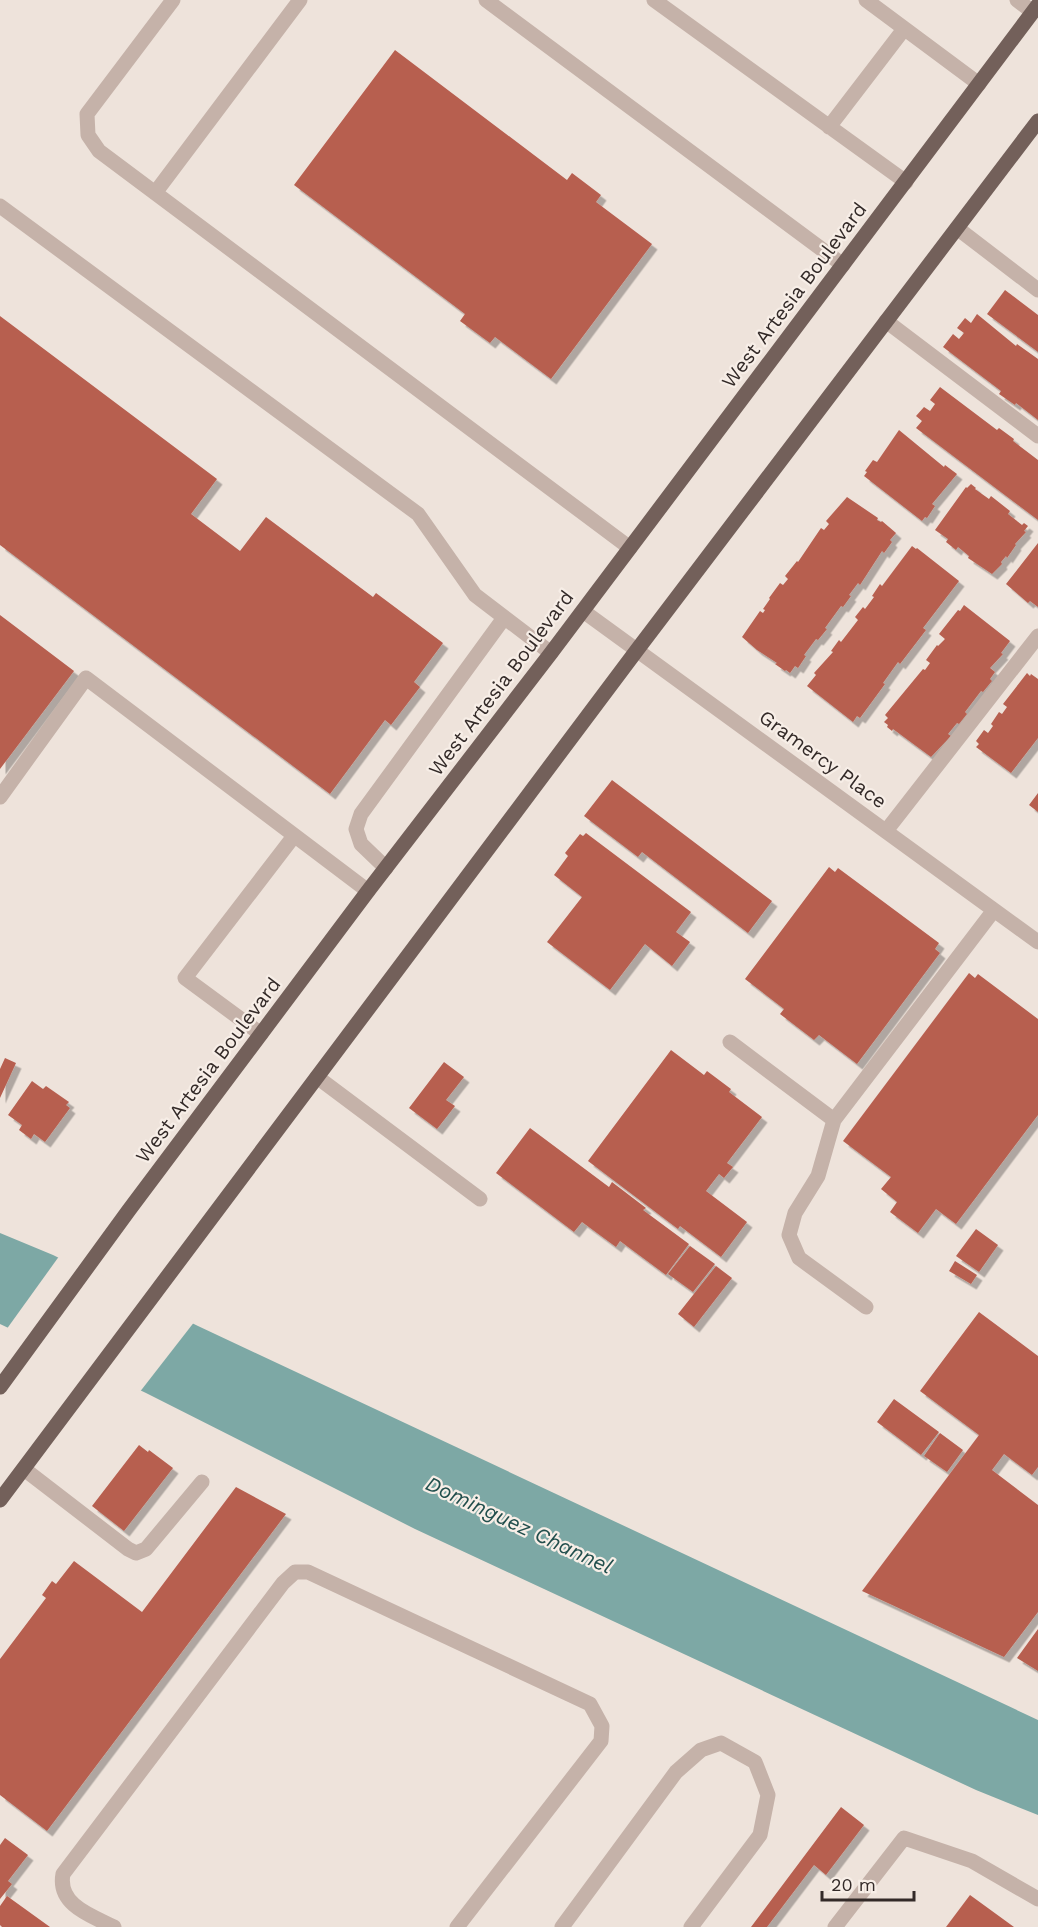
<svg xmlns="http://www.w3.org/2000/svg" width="1038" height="1927" viewBox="0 0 1038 1927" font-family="'Work Sans',sans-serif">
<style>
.water{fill:#7da8a5}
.pier{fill:#eee3db}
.building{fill:#b75f50;filter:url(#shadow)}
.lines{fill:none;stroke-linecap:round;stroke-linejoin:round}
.minor{stroke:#c5b2a9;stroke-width:15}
.major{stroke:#73605a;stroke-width:15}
.labels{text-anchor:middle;stroke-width:4.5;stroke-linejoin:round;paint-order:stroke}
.street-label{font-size:20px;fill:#332a28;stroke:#f7eee7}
.water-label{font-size:21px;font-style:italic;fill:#224f4d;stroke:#f7eee7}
</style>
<defs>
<filter id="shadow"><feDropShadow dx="5.5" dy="5.5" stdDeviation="0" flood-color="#0004"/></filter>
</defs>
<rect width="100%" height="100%" fill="#eee3db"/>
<path class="water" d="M0,1233l53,22 145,71 840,394v95l-62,-25 -561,-261 -269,-136 -146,-69z"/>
<path class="pier" d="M60,1255l135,66 -56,72 -133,-63z"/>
<path class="building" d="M395,50l172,130 5,-7 29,22 -5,7 56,42 -101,135 -56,-42 -5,6 -30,-22 5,-7 -171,-129z
M1005,290l33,25v37l-51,-38z
M977,314l39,32 1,-2 21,15v61l-22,-17 -1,2 -16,-11 2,-3 -58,-44 10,-13 6,5 5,-6 -7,-5 8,-10 6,5z
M0,316l217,163 -26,35 49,37 26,-34 107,80 3,-4 67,50 -29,39 6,5 -29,38 -6,-5 -55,74 -330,-249z
M940,387l57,43 2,-2 15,11 -1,2 25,19v60l-122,-92 6,-7 -6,-5 8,-9 6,4 5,-7 -5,-4z
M899,430l45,37 1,-2 12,9 -25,30 3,2 -8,12 -2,-1 -3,4 -58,-45 3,-4 -2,-1 8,-11 4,2z
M971,484l5,4 -1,1 14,10 2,-3 19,15 -2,3 14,11 2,-2 4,3 -4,5 2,1 -11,12 1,1 -9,13 -1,-2 -5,6 1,2 -10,10 -24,-16 1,-2 -11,-9 -2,3 -10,-8 2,-3 -13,-9 31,-43 1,1z
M847,497l31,21 -1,2 4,2 1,-1 14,12 -6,7 2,2 -8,11 -2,-2 -22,34 -2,-2 -9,12 2,1 -8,11 -2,-1 -16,22 2,1 -9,11 -2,-1 -12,16 2,1 -8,12 -3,-2 -5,7 -4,-3 -1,1 -10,-7 2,-1 -20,-13 -15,-13 18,-26 3,2 2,-3 -2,-1 7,-10 -1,-1 11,-15 3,2 5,-6 -3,-3 12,-15 1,1 23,-34 3,2 5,-6 -3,-3z
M1038,543v64l-8,-6 -2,2 -22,-19z
M912,546l4,3 1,-1 42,33 -36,47 3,2 -26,34 -2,-2 -15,21 2,1 -25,34 -3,-2 -4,6 -46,-36 9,-11 -2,-2 19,-21 -2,-1 8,-11 2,2 17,-22 -3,-3 8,-10 2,2 9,-12 -2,-1 8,-12 2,2z
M964,605l46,36 -9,12 2,1 -13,14 5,4 -5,7 2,2 -9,11 -2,-1 -16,21 2,2 -8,10 -2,-1 -9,11 3,2 -20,21 -38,-28 -1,2 -5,-4 1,-2 -4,-3 4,-4 -3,-3 38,-46 2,1 5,-7 -4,-3 11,-15 1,1 7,-7 -6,-5 19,-24 2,1z
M0,615l74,56 -74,98z
M1027,673l3,3 1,-2 7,5v59l-27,35 -35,-26 3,-3 -3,-3 8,-11 4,3 5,-7 -2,-2 8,-12 3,2 5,-7 -4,-3z
M612,780l160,121 -24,32 -106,-81 -4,5 -54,-41z
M1038,793v19l-9,-7z
M586,833l105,79 -15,20 14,10 -18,24 -27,-22 -35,46 -63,-48 35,-45 -28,-22 14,-19 -3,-3 15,-19 3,2z
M829,867l6,5 3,-4 101,75 -4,6 5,4 -83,111 -38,-29 -5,5 -34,-26 4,-5 -39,-30z
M969,973l6,5 3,-4 60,45v96l-82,109 -20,-15 -18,24 -28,-21 7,-10 -16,-13 10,-12 -48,-36z
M671,1050l33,25 3,-4 24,18 -2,3 33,25 -35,46 6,4 -9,11 -5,-4 -13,17 41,31 -26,35 -41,-31 -2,3 -90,-68z
M5,1058l11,5 -16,35v-29z
M444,1062l20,15 -18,23 9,6 -18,23 -28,-21z
M32,1081l11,8 3,-3 23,16 -3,3 4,3 -25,34 -11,-8 -3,5 -12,-9 3,-5 -14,-10z
M530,1128l79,59 3,-5 34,26 -3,2 46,34 -23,31 -46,-34 -4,6 -34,-25 -8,10 -78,-59z
M976,1229l22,16 -19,27 -23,-16z
M690,1246l25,18 -22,28 -25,-18z
M955,1261l22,14 -6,9 -22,-13z
M716,1266l16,12 -38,49 -16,-13z
M979,1312l59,44v111l-6,8 -28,-21 -12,16 46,35v107l-34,45 -142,-66 117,-156 -59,-44z
M894,1399l45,33 -18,23 -44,-33z
M940,1433l23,17 -16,22 -23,-16z
M139,1445l9,7 1,-2 24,18 -49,63 -32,-25z
M236,1487l50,27 -239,317 -47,-36v-136l46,-61 -4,-3 10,-14 4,3 18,-23 68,51z
M1038,1629v42l-21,-13z
M841,1807l23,18 -38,50 -12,-10 -47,62h-16z
M5,1838l23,17 -20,26 4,3 -12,15v-54z
M970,1895l44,32h-68z
M7,1896l43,31h-48l-2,-2v-19z"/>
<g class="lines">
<path class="minor" d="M173,0l-86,114 1,21 11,16 531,397
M486,0l357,265
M654,0l252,182
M866,0l113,84
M1017,0l16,12
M829,127l75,-98
M155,193l145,-193
M0,206l418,308 57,81 76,58
M957,228l81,62
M886,321l152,115
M583,611l455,331
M0,797l86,-119 282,213
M886,831l152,-195
M386,868l-25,-24 -5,-15 5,-15 143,-196
M261,1034l-76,-56 109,-142
M730,1042l104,78 160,-210
M317,1077l163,122
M834,1120l-16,56 -23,37 -6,22 10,23 67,49
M24,1469l104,80 8,4 10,-4 56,-67
M114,1927c-22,-11 -57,-22 -51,-53l220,-291 12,-11h13l282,132 12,22 -1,15 -144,186
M562,1927l114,-155 25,-22 20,-7 34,19 13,33 -8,40 -69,92
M835,1927l69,-89 68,23 66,38"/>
<path class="major" d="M0,1387l129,-177 239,-319 183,-238 487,-648
M0,1500l637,-850 401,-529"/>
</g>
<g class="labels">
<g class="street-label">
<text transform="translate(794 295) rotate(-53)" y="7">West Artesia Boulevard</text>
<text transform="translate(501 683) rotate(-53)" y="7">West Artesia Boulevard</text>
<text transform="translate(823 759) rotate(36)" y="7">Gramercy Place</text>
<text transform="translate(208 1070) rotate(-53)" y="7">West Artesia Boulevard</text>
</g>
<g class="water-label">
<text transform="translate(519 1525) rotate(25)" y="7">Dominguez Channel</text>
</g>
</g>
<path d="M822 1891v9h92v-9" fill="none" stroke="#332a28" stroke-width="3"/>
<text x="831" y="1891" font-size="18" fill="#332a28" stroke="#f7eee7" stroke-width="4.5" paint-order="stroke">20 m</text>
</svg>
